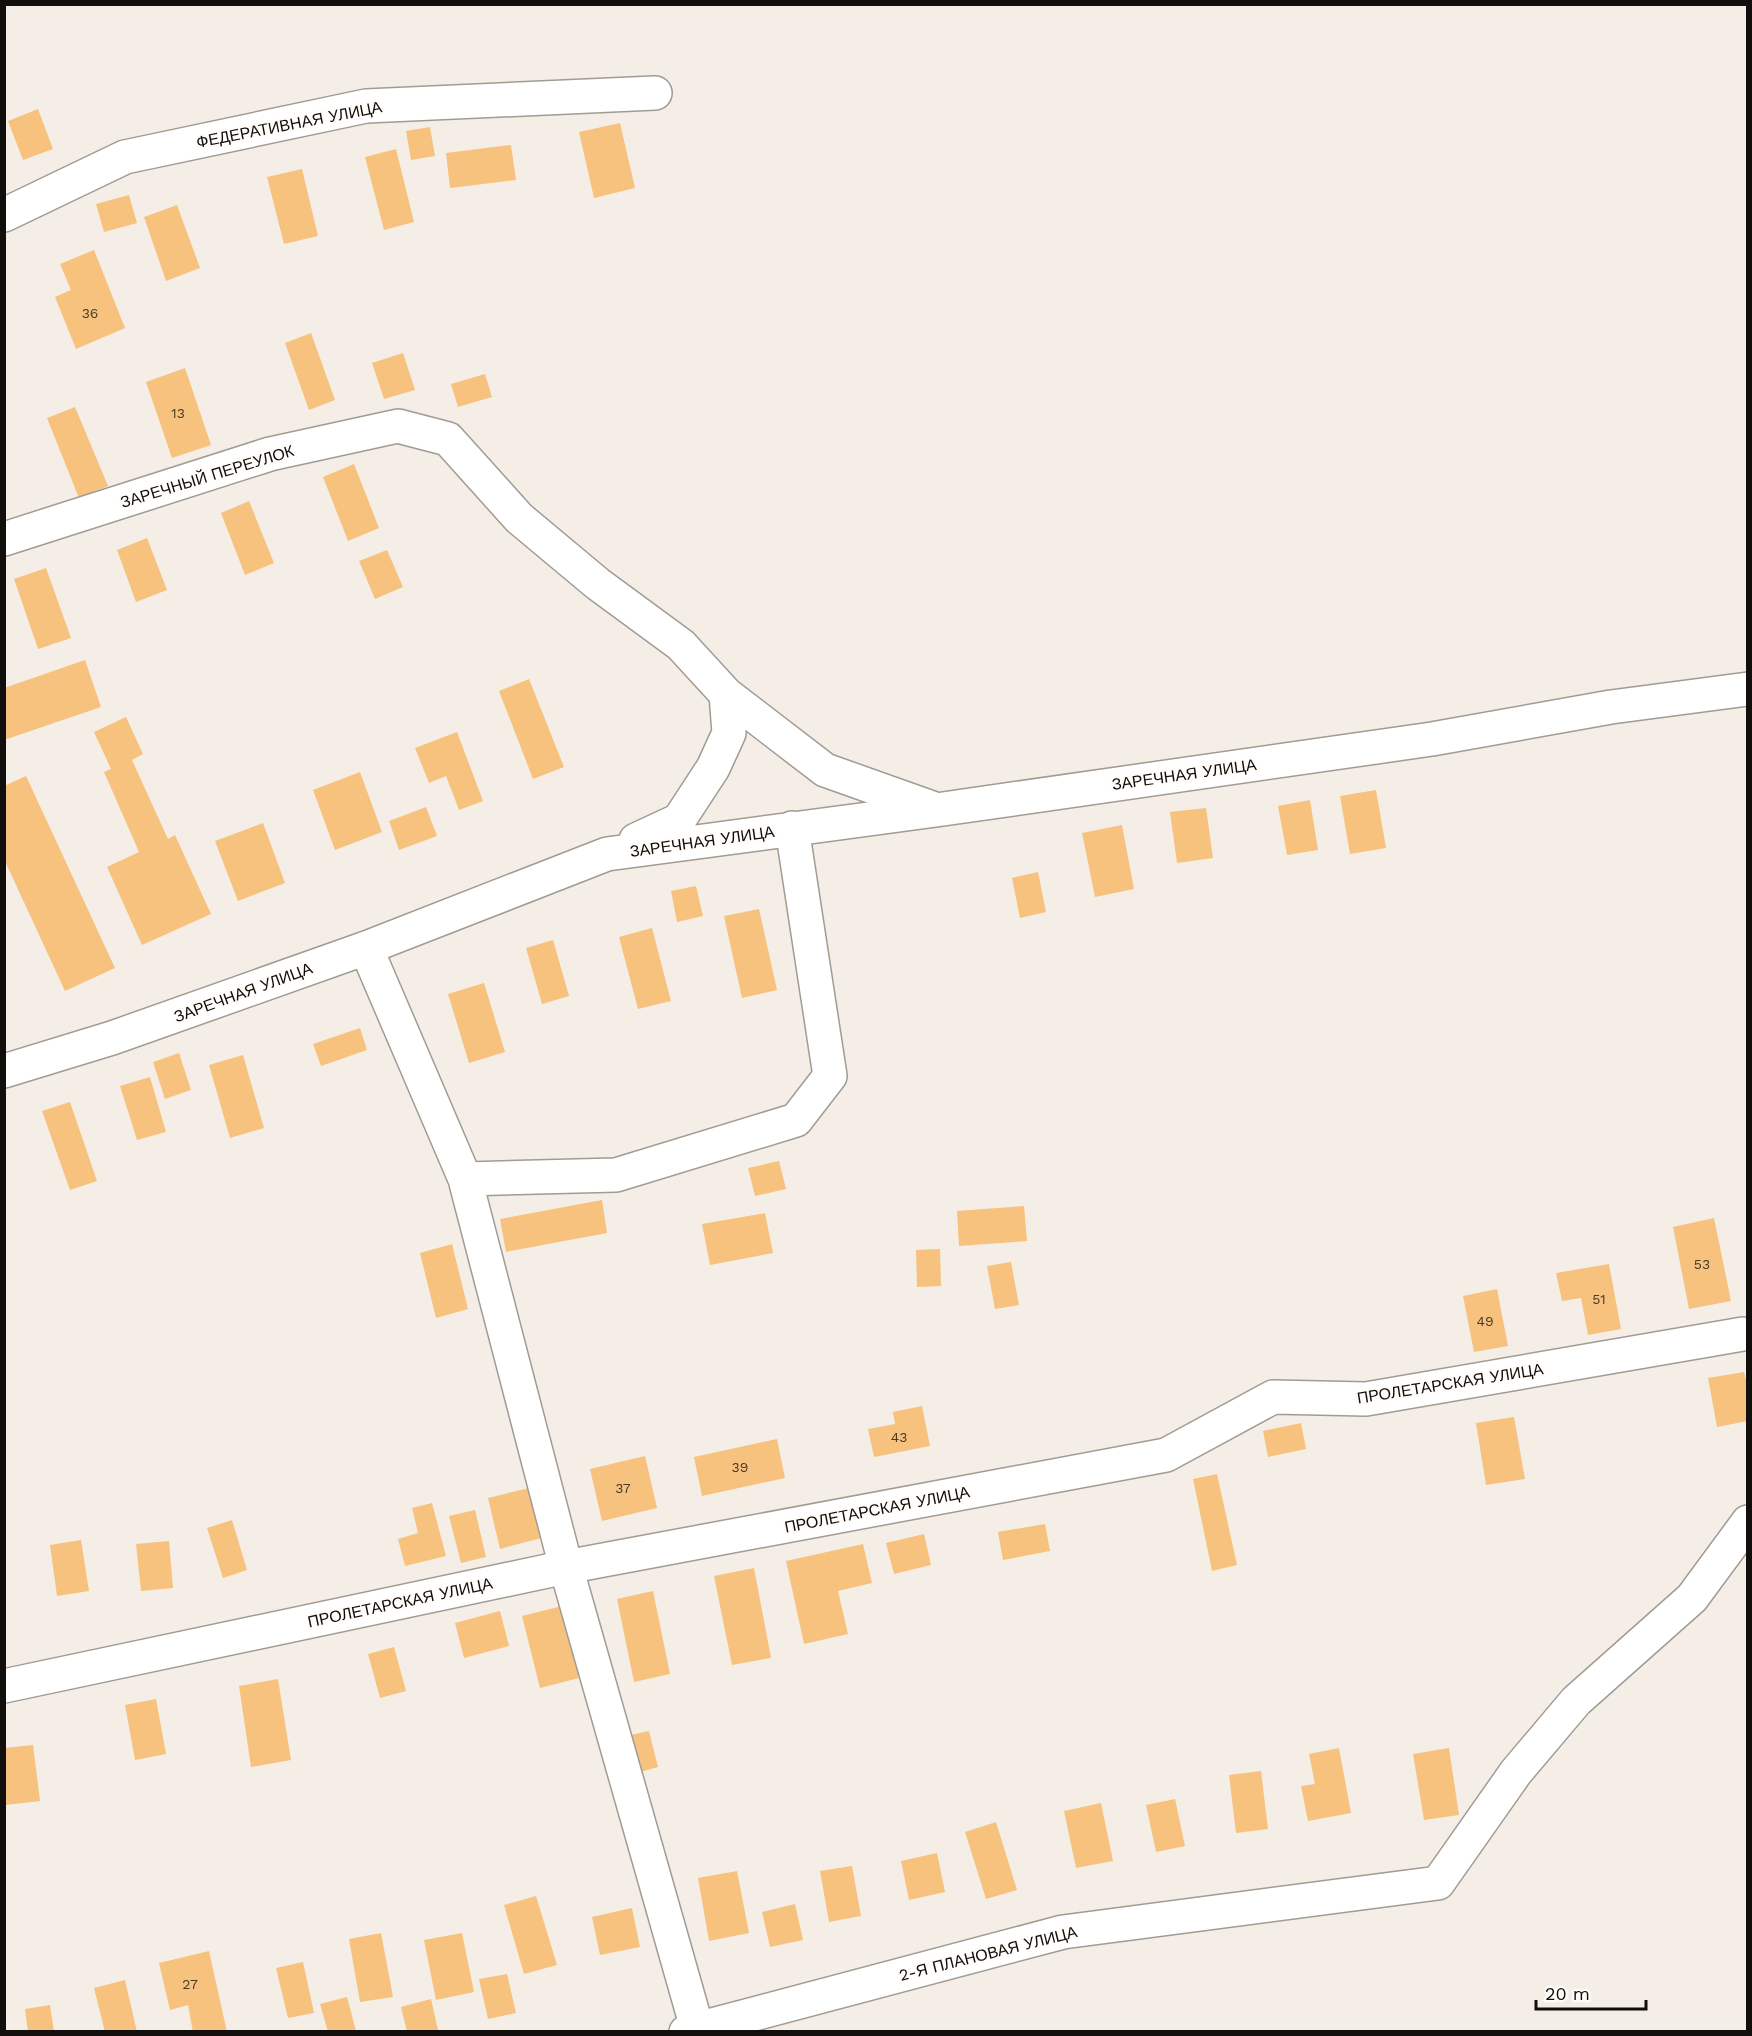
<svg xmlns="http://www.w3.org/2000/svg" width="1752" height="2036" viewBox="0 0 1752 2036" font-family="'Work Sans',sans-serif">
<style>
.building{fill:#f6c27e}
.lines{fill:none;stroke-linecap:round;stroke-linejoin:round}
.minor-casing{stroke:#a19b93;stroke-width:36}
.minor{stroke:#fff;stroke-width:33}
.labels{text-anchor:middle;stroke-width:5;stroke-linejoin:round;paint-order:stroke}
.number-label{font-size:14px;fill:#4a3c28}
.street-label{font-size:16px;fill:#110f0c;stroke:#fffcf9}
</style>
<rect width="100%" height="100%" fill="#f5eee6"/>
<path class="building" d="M38,109l15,40 -30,11 -15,-39z
M620,123l15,65 -41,10 -15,-66z
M430,127l5,29 -24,4 -5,-29z
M511,145l5,35 -66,8 -4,-35z
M396,149l18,73 -30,8 -19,-73z
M302,169l16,67 -34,8 -17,-67z
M129,195l8,28 -33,9 -8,-28z
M177,205l23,63 -34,13 -22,-64z
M94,250l31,78 -49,21 -21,-52 16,-7 -11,-26z
M311,333l24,67 -26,10 -24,-67z
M403,353l12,37 -31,9 -12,-36z
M185,368l26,77 -39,13 -26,-76z
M485,374l7,23 -34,10 -7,-23z
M75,407l33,79 -29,12 -32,-80z
M354,464l25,64 -31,13 -25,-64z
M249,501l25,62 -29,12 -24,-62z
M147,538l20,52 -31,12 -19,-52z
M387,550l16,37 -28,12 -16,-38z
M46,568l25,70 -33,11 -24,-70z
M85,660l16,47 -97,33v-52z
M529,679l35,88 -31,12 -34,-88z
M126,717l17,37 -11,6 36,79 7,-4 36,79 -69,31 -35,-78 32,-15 -35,-80 7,-3 -17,-37z
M457,732l26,69 -24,9 -13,-34 -17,7 -14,-35z
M360,772l22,60 -47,18 -22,-60z
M26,776l89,192 -50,23 -61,-132v-73z
M1376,790l10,58 -36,6 -10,-58z
M1310,800l8,50 -31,5 -9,-49z
M426,807l11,29 -38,14 -10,-29z
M1206,808l7,50 -36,5 -7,-51z
M263,823l22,60 -47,18 -23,-60z
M1122,825l12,64 -39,8 -13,-64z
M1038,872l8,40 -26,6 -8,-40z
M696,886l7,30 -26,6 -6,-31z
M759,909l18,81 -35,8 -18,-82z
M652,928l19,73 -33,8 -19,-72z
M553,940l16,56 -27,8 -16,-56z
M484,983l21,69 -36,11 -21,-69z
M360,1028l7,22 -46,16 -8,-22z
M179,1053l12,37 -26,9 -12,-37z
M243,1055l21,73 -34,10 -21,-73z
M150,1077l16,55 -29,8 -17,-54z
M70,1102l27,79 -27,9 -28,-79z
M779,1161l7,28 -31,7 -7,-28z
M602,1200l5,33 -101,19 -6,-33z
M1024,1206l3,35 -68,5 -2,-35z
M765,1213l8,40 -63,12 -8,-41z
M1714,1218l17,83 -42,8 -16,-82z
M452,1244l16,65 -32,9 -16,-65z
M940,1249l1,37 -24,1 -1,-37z
M1011,1262l8,43 -24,4 -8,-43z
M1609,1264l12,65 -33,6 -7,-37 -19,3 -6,-28z
M1497,1289l11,57 -34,6 -11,-56z
M1744,1372l4,17v32l-31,6 -9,-49z
M922,1406l8,40 -56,11 -6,-28 27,-5 -2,-12z
M1514,1417l11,62 -39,6 -10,-62z
M1301,1423l5,26 -38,8 -5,-26z
M777,1439l8,39 -83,18 -8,-39z
M645,1456l12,52 -55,13 -12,-52z
M1217,1474l20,91 -25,6 -19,-92z
M529,1488l12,50 -41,11 -12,-51z
M432,1503l14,53 -41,10 -7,-27 20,-6 -6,-25z
M475,1510l11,47 -25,6 -12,-47z
M232,1520l15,50 -24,8 -16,-50z
M1045,1524l5,27 -47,9 -5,-28z
M924,1534l7,31 -37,9 -8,-31z
M81,1540l8,51 -32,5 -7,-51z
M169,1541l4,47 -32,3 -5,-47z
M863,1544l9,39 -34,8 10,43 -44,10 -18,-83z
M754,1568l17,90 -39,7 -18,-89z
M653,1591l17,83 -36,8 -17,-83z
M562,1606l17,72 -39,10 -18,-72z
M500,1611l9,35 -45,12 -9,-35z
M394,1647l12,44 -26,7 -12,-44z
M278,1679l13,81 -40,7 -12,-81z
M156,1699l10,55 -31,6 -10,-55z
M649,1731l9,36 -21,6 -11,-37z
M33,1745l7,56 -34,4 -2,-57z
M1339,1748l12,65 -43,8 -7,-35 14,-2 -6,-30z
M1449,1748l10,67 -35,5 -11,-66z
M1261,1771l7,58 -32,4 -7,-58z
M1175,1799l10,47 -29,6 -10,-47z
M1101,1803l12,58 -37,7 -12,-57z
M996,1822l21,68 -31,9 -21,-67z
M937,1853l8,39 -36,8 -8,-39z
M852,1866l9,50 -32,6 -9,-51z
M737,1871l12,62 -40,8 -11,-63z
M536,1896l21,69 -33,9 -20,-69z
M795,1904l8,36 -33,7 -8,-35z
M632,1908l8,39 -40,8 -8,-38z
M381,1933l12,64 -33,5 -11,-63z
M462,1933l12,59 -38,8 -12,-60z
M209,1951l18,81h-34l-5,-27 -18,5 -11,-47z
M303,1962l11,51 -26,5 -12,-50z
M507,1974l9,39 -28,6 -9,-40z
M125,1980l12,52h-32l-11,-44z
M347,1997l9,34 -28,1 -8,-28z
M431,1999l7,31 -31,2 -6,-25z
M50,2005l4,27h-26l-3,-23z"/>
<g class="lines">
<defs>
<path id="minor" d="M4,215l121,-58 241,-51 289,-13
M4,539l266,-85 128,-28 50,13 71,79 79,66 83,61 45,49 99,76 107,38
M636,840l43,-20 34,-52 16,-35 -3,-39
M366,948l99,231 101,388 131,461
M4,1071l108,-33 254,-90 241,-94 329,-44 496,-71 179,-32 137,-18
M465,1179l151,-4 180,-55 34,-44 -38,-248
M4,1686l562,-119 600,-112 107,-58 93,2 377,-65
M686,2032l377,-100 375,-49 78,-111 60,-71 116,-103 56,-76"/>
</defs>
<use href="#minor" class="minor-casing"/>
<use href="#minor" class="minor"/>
</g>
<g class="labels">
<g class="number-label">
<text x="90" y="318">36</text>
<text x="178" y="418">13</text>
<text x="1702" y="1269">53</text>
<text x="1599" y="1304">51</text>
<text x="1485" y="1326">49</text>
<text x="899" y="1442">43</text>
<text x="740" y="1472">39</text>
<text x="623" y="1493">37</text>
<text x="190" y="1989">27</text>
</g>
<g class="street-label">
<text transform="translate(289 124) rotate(-11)" y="6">ФЕДЕРАТИВНАЯ УЛИЦА</text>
<text transform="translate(207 476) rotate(-17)" y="6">ЗАРЕЧНЫЙ ПЕРЕУЛОК</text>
<text transform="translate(1184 774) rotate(-8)" y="6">ЗАРЕЧНАЯ УЛИЦА</text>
<text transform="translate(702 841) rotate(-8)" y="6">ЗАРЕЧНАЯ УЛИЦА</text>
<text transform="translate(243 992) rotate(-20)" y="6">ЗАРЕЧНАЯ УЛИЦА</text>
<text transform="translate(1450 1383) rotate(-9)" y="6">ПРОЛЕТАРСКАЯ УЛИЦА</text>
<text transform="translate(877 1509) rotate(-11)" y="6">ПРОЛЕТАРСКАЯ УЛИЦА</text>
<text transform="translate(400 1602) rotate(-12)" y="6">ПРОЛЕТАРСКАЯ УЛИЦА</text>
<text transform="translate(988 1953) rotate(-14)" y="6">2-Я ПЛАНОВАЯ УЛИЦА</text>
</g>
</g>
<rect width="1752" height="2036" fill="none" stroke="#110f0c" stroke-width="12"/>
<path d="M1536 2000v9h110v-9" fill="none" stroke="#110f0c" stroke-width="3"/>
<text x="1545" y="2000" font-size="18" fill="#110f0c" stroke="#fffcf9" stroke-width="4.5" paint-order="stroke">20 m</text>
</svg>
